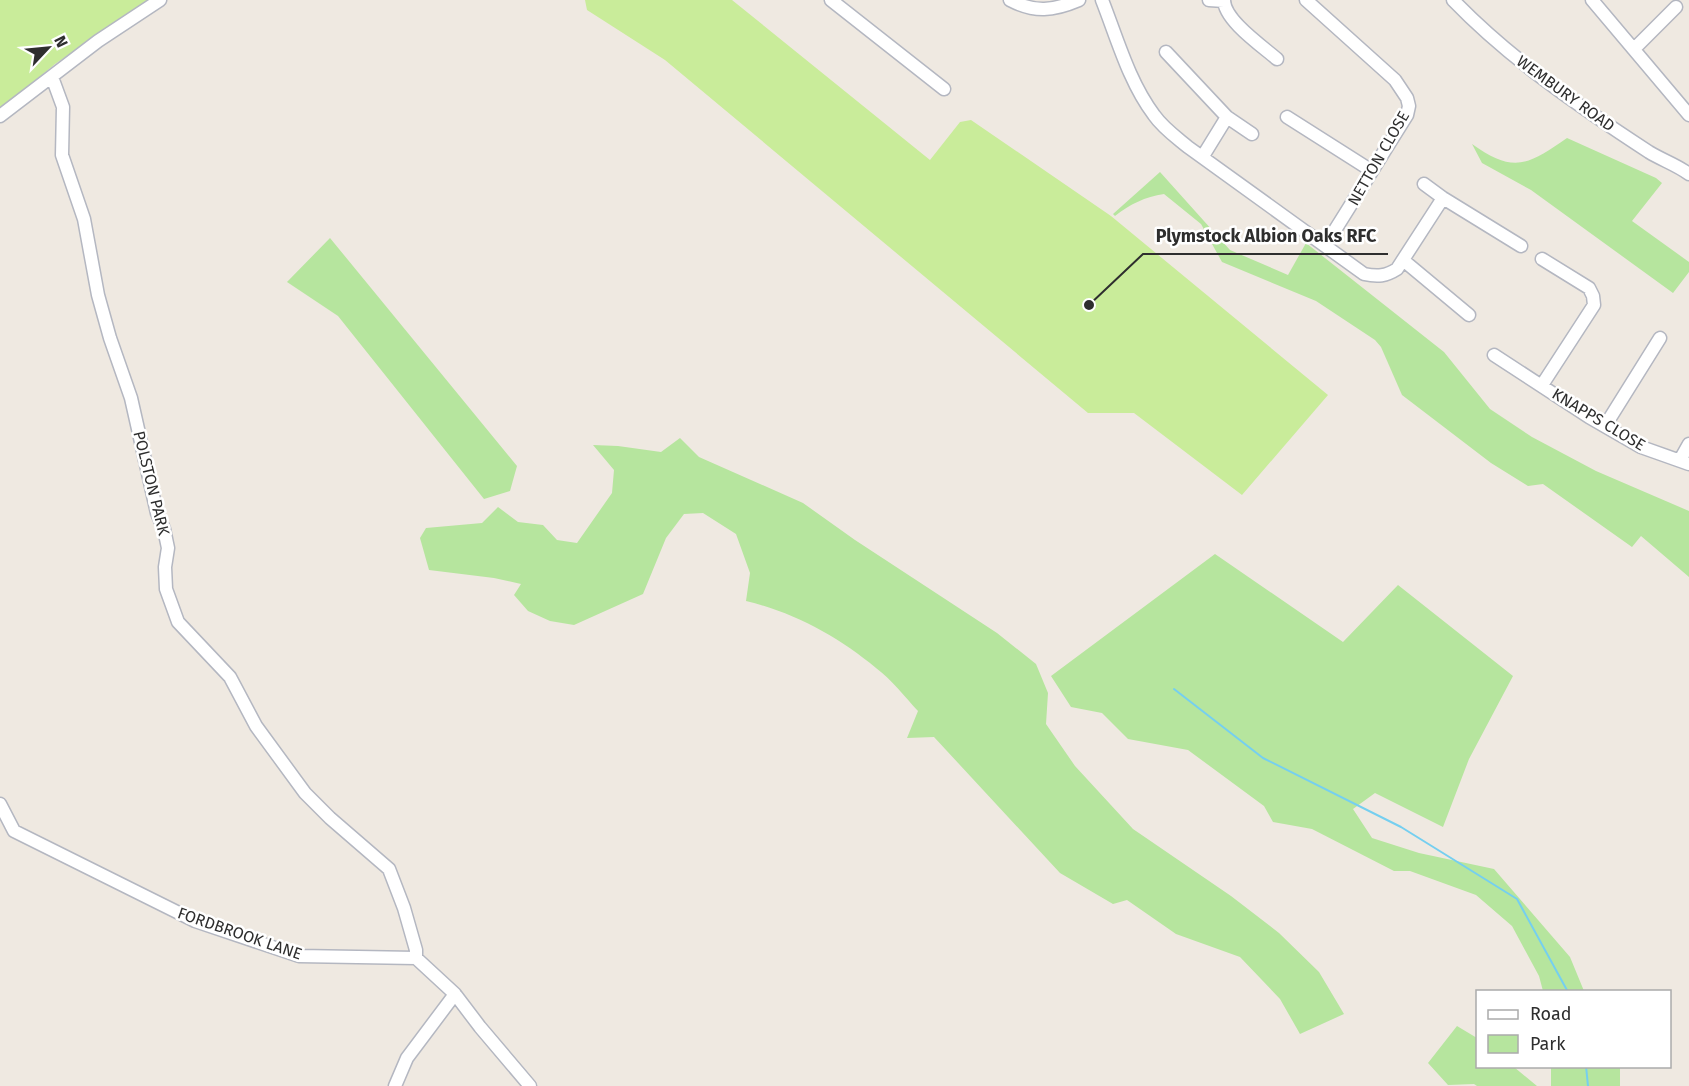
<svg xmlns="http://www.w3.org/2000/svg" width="1689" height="1086" viewBox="0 0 1689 1086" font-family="'Fira Sans',sans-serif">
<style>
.green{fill:#b6e59e}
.pitch{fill:#c9ec9a}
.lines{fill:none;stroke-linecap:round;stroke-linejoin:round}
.stream{stroke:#75cff0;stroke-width:2}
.minor-casing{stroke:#b4b7c1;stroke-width:15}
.minor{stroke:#fff;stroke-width:12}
.labels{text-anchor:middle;stroke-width:5;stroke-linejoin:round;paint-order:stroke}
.street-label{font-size:16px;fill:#2e2e2e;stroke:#fff}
.leader{fill:none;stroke:#2e2e2e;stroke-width:2}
.callout-dot{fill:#2e2e2e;stroke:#fff;stroke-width:2}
.callout-label{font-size:18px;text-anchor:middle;font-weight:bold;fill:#2e2e2e;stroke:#fff;stroke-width:5;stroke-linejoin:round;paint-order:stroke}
</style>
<rect width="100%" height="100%" fill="#efe9e1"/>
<path class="green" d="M1567,138l89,40 6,5 -30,38 57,41v10l-16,21 -142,-103 -49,-27 -10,-19c42,30 56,21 95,-6z
M1160,172l70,78 58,25 18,-32 138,109 46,57 42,28 64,34 93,40v66l-48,-41 -9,11 -89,-63 -15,2 -37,-23 -89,-68 -21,-48 -6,-7 -59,-39 -94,-39 -21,-38 -37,-30c-19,3 -34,10 -49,22l-2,-2z
M330,238l187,228 -7,25 -26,8 -146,-183 -51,-34z
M680,438l19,19 104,46 52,37 142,93 39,31 12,29 -2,31 29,42 58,63 98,67 48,37 40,39 25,42 -44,20 -20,-35 -40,-42 -64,-23 -49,-34 -14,4 -53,-31 -126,-136 -27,1 11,-27c-13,-14 -26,-31 -42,-43 -37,-31 -83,-56 -130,-67l4,-28 -14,-39 -33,-21 -19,1 -18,24 -23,56 -69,31 -24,-4 -22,-10 -14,-16 7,-11 -27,-6 -65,-8 -9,-32 6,-10 56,-5 16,-16 20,15 25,3 14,15 20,3 35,-50 2,-23 -21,-25 25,1 43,6z
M1215,554l128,88 55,-57 115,91 -44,83 -26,68 -68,-34 -22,16 19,29 47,15 75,16 76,88 14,34h-41l-4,-15 -27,-50 -36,-31 -66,-24h-16l-82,-42 -39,-7 -9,-16 -76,-56 -60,-11 -26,-26 -31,-6 -20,-31z
M1457,1026l20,12 1,28 36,1 23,19h-60l-3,-2 -26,1 -20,-22z
M1551,1067h69v19h-69z"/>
<path class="pitch" d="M0,0h150l-95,64 -55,46z
M585,0h147l198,160 30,-38 11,-2 140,96 217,179 -86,100 -108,-82h-46l-423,-353 -78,-50z"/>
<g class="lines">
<path class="stream" d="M1174,689l89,69 138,69 116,72 51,93
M1586,1066l2,20"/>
<defs>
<path id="minor" d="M831,0l113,89
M1010,0c25,13 43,11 69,0
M1102,0c15,38 27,82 52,115 9,13 22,22 34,32l176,127c14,3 22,2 33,-5l46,-71
M1209,0l15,1
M1224,0c0,20 38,46 53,59
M1306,0l89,80 12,18 2,8 -2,9 -82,131
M1453,0c57,59 127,107 196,152 13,8 28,13 40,22
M1592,0l97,115
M1634,49l42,-42
M1166,52l61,65 25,17
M52,77l11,30 -1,48 22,64 14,76 12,43 21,60 26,115 7,16 4,19 -3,19 1,22 12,33 52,55 26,49 49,67 25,25 59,51 15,39 12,42v8
M0,116l98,-75 62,-41
M1287,117l85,54
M1203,156l24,-39
M1424,184l19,14 78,48
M1542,259l47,29 4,8 1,9 -52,80
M1403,260l66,55
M1494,355l95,62 52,30 48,17
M1605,426l55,-88
M1680,460l9,-16
M0,804l14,27 181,90 104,35 117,2 39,36 25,33 50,59
M395,1086l12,-28 48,-64"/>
</defs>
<use href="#minor" class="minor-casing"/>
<use href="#minor" class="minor"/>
</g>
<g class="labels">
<g class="street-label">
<text transform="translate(1566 93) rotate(36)" y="6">WEMBURY ROAD</text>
<text transform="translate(1378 158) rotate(-60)" y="6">NETTON CLOSE</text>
<text transform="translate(1599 419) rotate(31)" y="6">KNAPPS CLOSE</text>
<text transform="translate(152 483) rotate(76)" y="6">POLSTON PARK</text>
<text transform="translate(240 933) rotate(19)" y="6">FORDBROOK LANE</text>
</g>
</g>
<path class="leader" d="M1089 305L1143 254H1388"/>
<circle class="callout-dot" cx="1089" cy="305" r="6"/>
<g class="callout-label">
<text x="1266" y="242">Plymstock Albion Oaks RFC</text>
</g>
<rect x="1476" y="990" width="195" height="78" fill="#ffffff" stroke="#ababab" stroke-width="1.5"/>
<rect x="1488" y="1010" width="30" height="9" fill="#ffffff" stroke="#ababab" stroke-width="1.5"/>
<text x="1530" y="1020" font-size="18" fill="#2e2e2e">Road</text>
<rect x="1488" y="1035" width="30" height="18" fill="#b6e59e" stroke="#ababab" stroke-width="1.5"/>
<text x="1530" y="1050" font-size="18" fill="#2e2e2e">Park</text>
<g transform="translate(48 48) rotate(64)" stroke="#ffffff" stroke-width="4.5" paint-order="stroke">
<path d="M0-4.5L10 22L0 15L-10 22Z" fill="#2e2e2e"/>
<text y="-9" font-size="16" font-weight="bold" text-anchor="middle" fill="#2e2e2e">N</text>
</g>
</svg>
